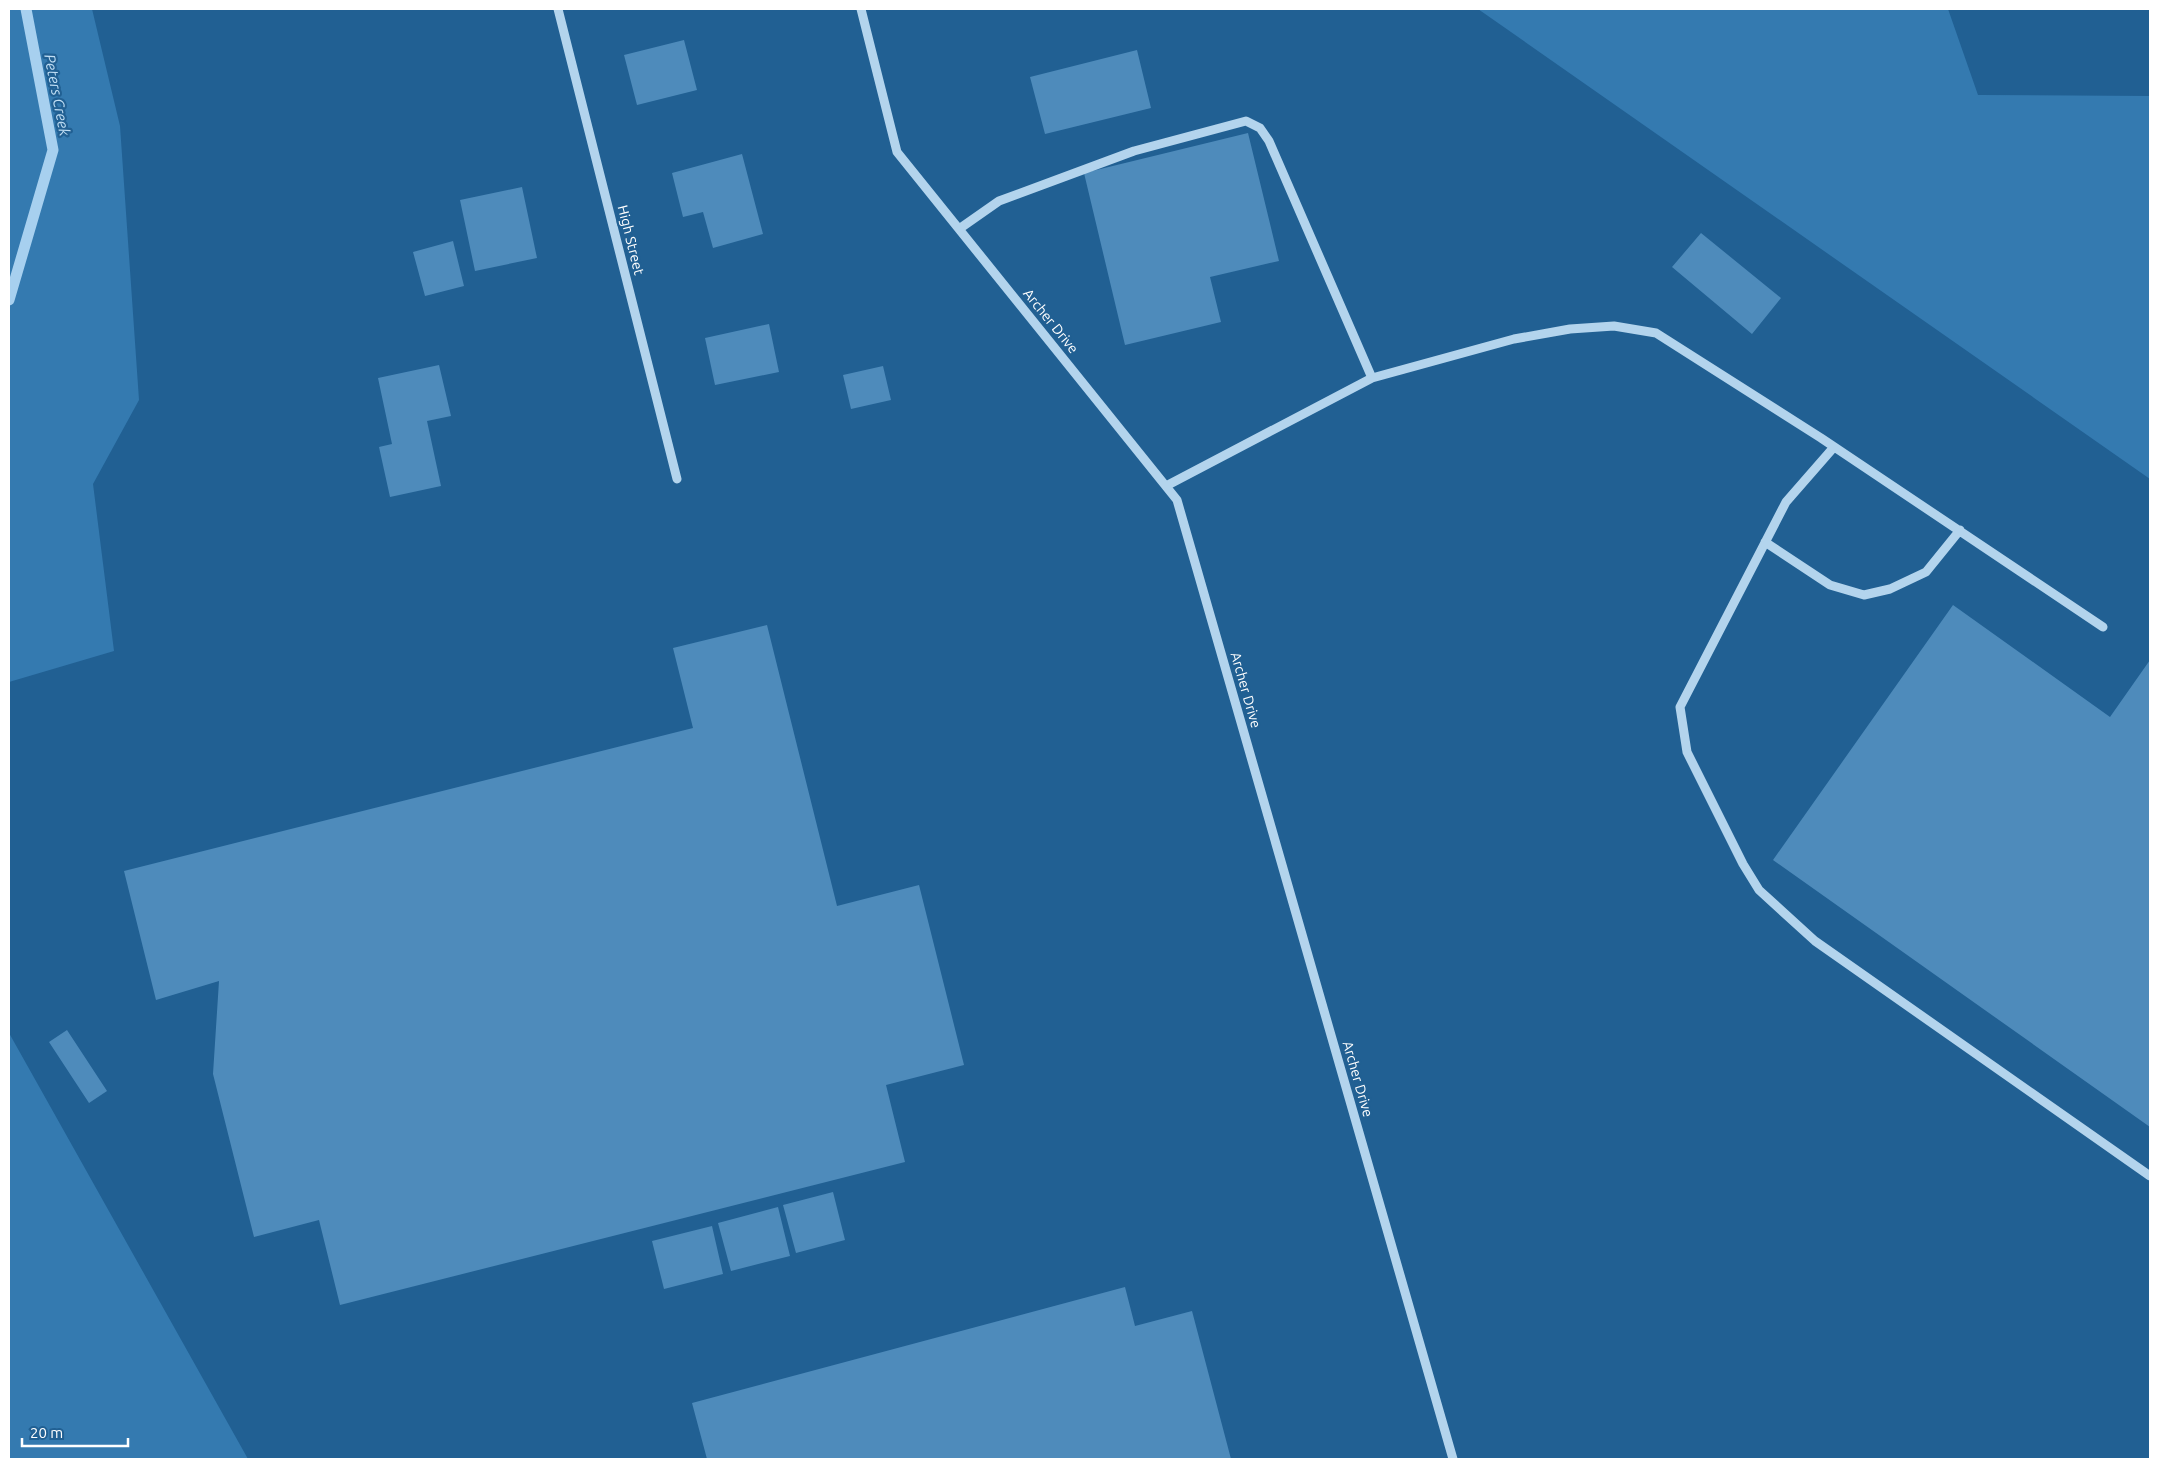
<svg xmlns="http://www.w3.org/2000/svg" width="2159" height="1468" viewBox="0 0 2159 1468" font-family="Ubuntu,sans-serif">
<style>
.green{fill:#347ab0}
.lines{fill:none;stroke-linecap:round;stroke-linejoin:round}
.stream{stroke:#a7d0ef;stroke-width:11}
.building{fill:#4e8bbb}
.minor{stroke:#b3d4ed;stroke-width:9}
.labels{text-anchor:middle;stroke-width:4.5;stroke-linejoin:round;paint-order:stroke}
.street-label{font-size:14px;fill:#fff;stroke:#216093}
.water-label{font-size:15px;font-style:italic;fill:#c0def4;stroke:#216093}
</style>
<rect width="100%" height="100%" fill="#216093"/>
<path class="green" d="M9,9h83l28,117 19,274 -46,84 21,167 -105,31z
M1478,9h470l30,86 172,1v383z
M9,1033l239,426h-239z"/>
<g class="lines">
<path class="stream" d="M9,300l44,-150 -27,-141"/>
</g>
<path class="building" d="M684,40l13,50 -60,15 -13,-50z
M1137,50l14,58 -106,26 -15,-57z
M1248,133l31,128 -69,16 11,45 -96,23 -41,-172z
M742,154l21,80 -50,14 -10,-36 -20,5 -11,-44z
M522,187l15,71 -62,13 -15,-71z
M1701,233l80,65 -29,36 -80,-67z
M453,241l11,45 -39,10 -12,-44z
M769,324l10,48 -64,13 -10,-47z
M439,365l12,51 -24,5 14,65 -51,11 -11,-50 13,-3 -14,-66z
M883,366l8,34 -40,9 -8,-34z
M1953,605l157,112 40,-57v467l-377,-267z
M767,625l70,281 82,-21 45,180 -78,20 19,77 -565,143 -21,-85 -65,17 -41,-163 6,-93 -63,19 -32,-129 569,-143 -20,-80z
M67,1030l40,61 -18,12 -40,-61z
M833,1192l12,48 -49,13 -13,-48z
M778,1207l12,49 -59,15 -13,-48z
M712,1226l11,48 -59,15 -12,-48z
M1125,1287l10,39 57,-15 39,148h-524l-15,-56z"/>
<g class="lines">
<path class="minor" d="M558,9l119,470
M861,9l36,143 280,348 276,959
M959,229l40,-28 135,-50 112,-30 14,7 9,13 103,237 -206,108
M1372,378l142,-39 56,-10 44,-3 42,7 165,105 282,189
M1834,447l-48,55 -106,205 7,45 56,112 16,26 56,51 335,235
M1765,542l65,43 34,10 26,-6 36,-17 34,-42"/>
</g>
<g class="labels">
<g class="street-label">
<text transform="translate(631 240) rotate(76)" y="5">High Street</text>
<text transform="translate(1051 321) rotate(51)" y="5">Archer Drive</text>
<text transform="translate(1246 690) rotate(74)" y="5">Archer Drive</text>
<text transform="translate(1358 1079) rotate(74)" y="5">Archer Drive</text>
</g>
<g class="water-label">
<text transform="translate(57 95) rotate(79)" y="5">Peters Creek</text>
</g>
</g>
<rect width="2159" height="1468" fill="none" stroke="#ffffff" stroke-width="20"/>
<path d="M22 1438v8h106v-8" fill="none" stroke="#ffffff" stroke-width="2.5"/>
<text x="30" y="1438" font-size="15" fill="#ffffff" stroke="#216093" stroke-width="4" paint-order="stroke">20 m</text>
</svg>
